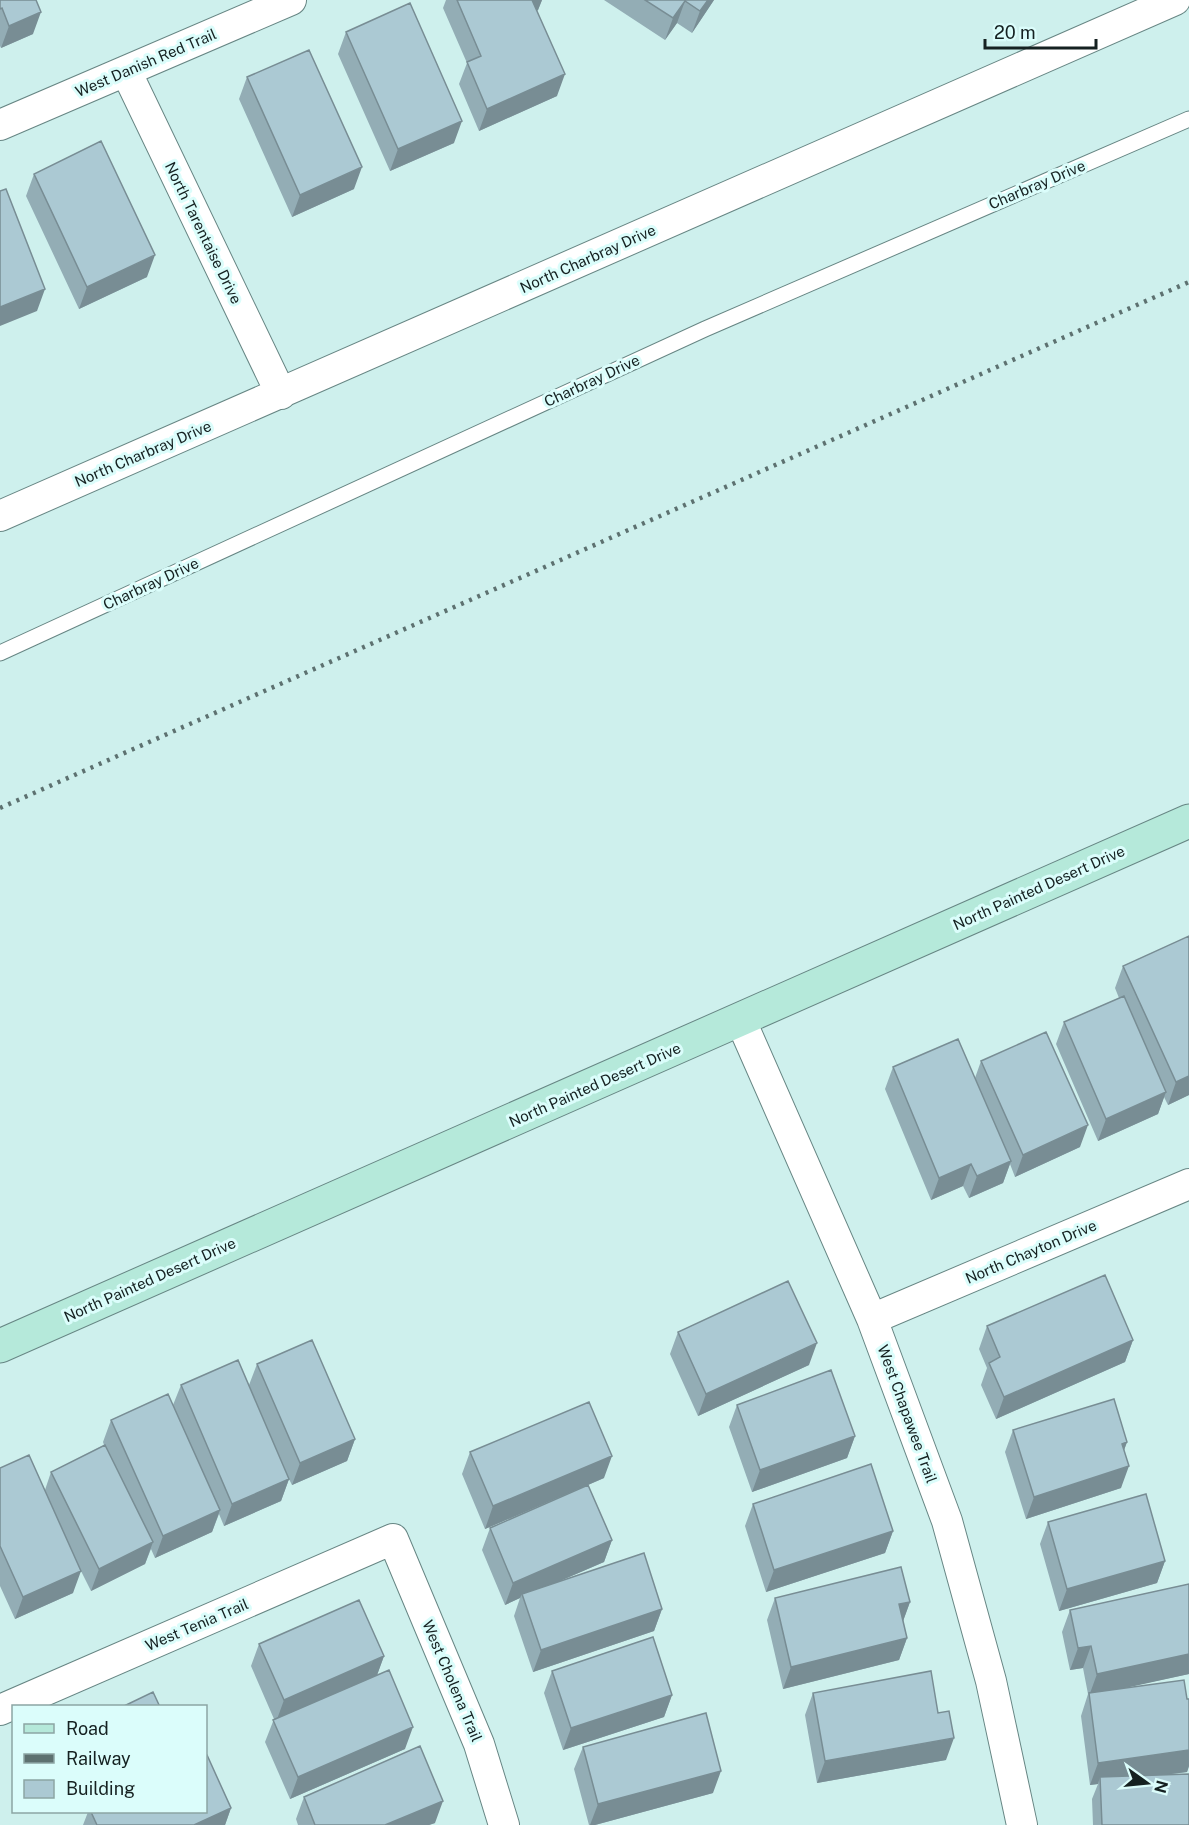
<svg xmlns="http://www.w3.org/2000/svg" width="1189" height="1825" viewBox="0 0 1189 1825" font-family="'Public Sans',sans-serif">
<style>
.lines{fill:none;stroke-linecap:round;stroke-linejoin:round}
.lane-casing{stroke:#678684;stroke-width:17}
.street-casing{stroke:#678684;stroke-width:32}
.secondary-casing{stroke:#678684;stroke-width:35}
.lane{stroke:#fff;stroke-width:15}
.street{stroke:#fff;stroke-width:30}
.secondary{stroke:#b5e9da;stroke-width:33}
.rail{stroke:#5d7170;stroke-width:4.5;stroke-dasharray:3 6;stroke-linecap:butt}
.wall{fill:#93adb5}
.shaded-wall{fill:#788d94}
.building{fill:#abc9d3;stroke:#788d94;stroke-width:1.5}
.labels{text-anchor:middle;stroke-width:6;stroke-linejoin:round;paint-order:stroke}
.street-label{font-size:15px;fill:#152121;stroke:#dbfdfb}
</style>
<rect width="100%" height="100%" fill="#cef0ed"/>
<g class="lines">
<defs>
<path id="lane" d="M0,653l705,-324 484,-210"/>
<path id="street" d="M126,71l155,323
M0,125l291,-125
M0,516l1175,-516
M741,1021l131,298 75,202 44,160 31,144
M872,1319l317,-135
M0,1710l393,-171 86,205 25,81"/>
<path id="secondary" d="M0,1346l1189,-525"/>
</defs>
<use href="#lane" class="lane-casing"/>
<use href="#street" class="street-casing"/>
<use href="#secondary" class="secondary-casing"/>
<use href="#lane" class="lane"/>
<use href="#street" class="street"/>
<use href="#secondary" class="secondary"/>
<path class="rail" d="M0,808l1189,-526"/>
</g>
<path class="wall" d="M0,0l33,34 -32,14 -1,-2z
M446,0h96l-4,10 -1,1 20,85 -78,35 -20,-47 8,-21 -24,-55z
M604,0h110l-22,33 -15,-10 -12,17z
M346,32l108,111 -64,28 -52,-117z
M247,77l107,112 -62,28 -53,-118z
M34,174l113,103 -68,32 -53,-113z
M1189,936v159l-21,10 -4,-8 -6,17 -60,27 -42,-97 8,-22 55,-24 -4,-10 8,-22z
M981,1061l99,86 -65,30 -5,-13 -7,19 -34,15 -6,-12 -32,14 -46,-111 8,-22 82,11z
M987,1326l146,14 -8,22 -129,57 -15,-34 6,-17 -8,-19z
M678,1332l131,33 -111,51 -28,-62z
M257,1364l98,75 -8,22 -55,24 -3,-6 -8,22 -57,25 -5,-12 -7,18 -57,26 -4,-9 -6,15 -54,27 -15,-30 -3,32 -58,26 -15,-33v-118l45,22 6,-18 53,-27 -1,-3 8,-22 62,-15 8,-20h68z
M737,1405l118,31 -8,22 -95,34 -23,-65z
M1013,1430l114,12 -3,8 -3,38 -95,31 -21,-67z
M470,1452l134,26 -16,7 24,55 -8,22 -42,18 100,29 -8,22 -121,41 -19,-56 6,-18 -15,7 -23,-55 8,-22 93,-41 -98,42 -23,-55z
M753,1504l140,27 -8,22 -119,39 -21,-66z
M1048,1522l117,39 -8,22 -98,28 -19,-67z
M1189,1584v90l-71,15 71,10v67l-2,6 -23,3 25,50h-96l-1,-26 6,-15 -8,1 -9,-69 7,-22 -5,-26 -13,2 -8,-38 8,-22z
M775,1598l135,4 -7,19 4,17 -8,22 -116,29 -16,-69z
M259,1644l125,12 -7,19 28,74 -115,50 -25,-57 9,-23 -23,-53z
M552,1671l120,24 -8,22 -101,33 -19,-57z
M813,1693l133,67 -129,23 -12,-68z
M583,1747l130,46 -118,32h-6l-15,-56z
M304,1797l131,26 -6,2h-131l-2,-6z
M231,1808l-6,17h-142l5,-13h118z"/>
<path class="shaded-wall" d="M528,0h14l-4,10 -16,7z
M708,0h6l-22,33 8,-22z
M685,1l-8,22 -12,17 8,-22z
M41,12l-8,22 -32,14 8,-22z
M565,74l-8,22 -78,35 8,-22z
M462,121l-8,22 -64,28 8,-22z
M362,167l-8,22 -62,28 8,-22z
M155,255l-8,22 -68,32 8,-22z
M45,289l-8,22 -37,15v-19z
M1189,1076v19l-21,10 8,-23z
M1166,1092l-8,22 -60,27 8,-22z
M1088,1125l-8,22 -65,30 8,-22z
M1011,1161l-8,22 -34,15 8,-22z
M971,1164l-8,22 -32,14 8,-22z
M1133,1340l-8,22 -129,57 8,-22z
M817,1343l-8,22 -111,51 8,-22z
M855,1436l-8,22 -95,34 8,-22z
M355,1439l-8,22 -55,24 8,-22z
M1127,1442l-8,22 3,-20z
M612,1456l-8,22 -119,51 8,-23z
M1129,1466l-8,22 -95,31 8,-22z
M289,1479l-8,22 -57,25 8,-22z
M220,1510l-8,22 -57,26 8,-22z
M893,1531l-8,22 -119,39 8,-22z
M612,1540l-8,22 -81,35 -1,-3 -2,4 -15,7 8,-22z
M153,1542l-8,22 -54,27 8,-22z
M1165,1561l-8,22 -98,28 8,-22z
M81,1571l-8,22 -58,26 8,-22z
M910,1602l-8,22 -3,-20z
M662,1609l-8,22 -121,41 8,-22z
M907,1638l-8,22 -116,29 8,-22z
M1091,1646l-8,22 -13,2 8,-22z
M1189,1654v20l-100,22 8,-22z
M384,1656l-8,22 -100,44 8,-22z
M672,1695l-8,22 -101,33 8,-22z
M413,1727l-8,22 -115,50 8,-22z
M954,1738l-8,22 -129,23 8,-22z
M1189,1750v16l-2,6 -87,11v-6l-2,7 -8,1 8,-22z
M721,1771l-8,22 -118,32h-5l8,-21z
M443,1801l-8,22 -6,2h-44z
M231,1808l-6,17h-31z"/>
<path class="building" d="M0,0h36l5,12 -32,14 -7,-18 -2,1z
M457,0h75l33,74 -78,35 -20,-47 14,-6z
M645,0h63l-8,11 -15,-10 -12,17z
M410,3l52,118 -64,28 -52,-117z
M309,50l53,117 -62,28 -53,-118z
M101,141l54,114 -68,32 -53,-113z
M6,189l39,100 -45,18v-116z
M1189,936v140l-13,6 -53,-116z
M1124,996l42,96 -60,27 -42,-97z
M1046,1032l42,93 -65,30 -42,-94z
M958,1039l53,122 -34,15 -6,-12 -32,14 -46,-111z
M1105,1275l28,65 -129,57 -15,-34 11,-6 -13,-31z
M788,1281l29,62 -111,51 -28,-62z
M312,1340l43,99 -55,24 -43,-99z
M238,1360l51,119 -57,25 -51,-119z
M831,1370l24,66 -95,34 -23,-65z
M168,1394l52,116 -57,26 -52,-116z
M1114,1399l13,43 -5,2 7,22 -95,31 -21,-67z
M589,1402l23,54 -119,50 -23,-54z
M105,1445l48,97 -54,27 -48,-97z
M29,1455l52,116 -58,26 -23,-51v-78z
M871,1464l22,67 -119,39 -21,-66z
M588,1485l24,55 -99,43 -23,-55z
M1146,1494l19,67 -98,28 -19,-67z
M644,1553l18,56 -121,41 -19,-56z
M901,1567l9,35 -11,2 8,34 -116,29 -16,-69z
M1189,1584v70l-92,20 -6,-28 -13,2 -8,-38z
M359,1600l25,56 -100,44 -25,-56z
M653,1637l19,58 -101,33 -19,-57z
M389,1670l24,57 -115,50 -25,-57z
M931,1671l7,42 11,-2 5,27 -129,23 -12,-68z
M1184,1680l3,19h2v51l-91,13 -9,-70z
M153,1692l7,15h-38z
M706,1713l15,58 -123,33 -15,-57z
M420,1746l23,55 -58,24h-70l-11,-28z
M206,1755h1l24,53 -37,17h-97l-6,-13h115z
M1189,1774v51h-87l-2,-48z"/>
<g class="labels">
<g class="street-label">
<text transform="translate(146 63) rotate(-23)" y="5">West Danish Red Trail</text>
<text transform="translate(1037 185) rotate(-23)" y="5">Charbray Drive</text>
<text transform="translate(203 233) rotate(64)" y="5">North Tarentaise Drive</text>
<text transform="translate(588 259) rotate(-24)" y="5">North Charbray Drive</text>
<text transform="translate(592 381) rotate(-25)" y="5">Charbray Drive</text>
<text transform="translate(143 454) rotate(-23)" y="5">North Charbray Drive</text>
<text transform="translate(151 584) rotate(-25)" y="5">Charbray Drive</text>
<text transform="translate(1039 888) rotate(-24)" y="5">North Painted Desert Drive</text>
<text transform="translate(595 1085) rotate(-24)" y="5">North Painted Desert Drive</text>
<text transform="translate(1031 1252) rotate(-23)" y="5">North Chayton Drive</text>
<text transform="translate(150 1280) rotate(-24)" y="5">North Painted Desert Drive</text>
<text transform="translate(907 1414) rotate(70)" y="5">West Chapawee Trail</text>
<text transform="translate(197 1625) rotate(-23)" y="5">West Tenia Trail</text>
<text transform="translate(452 1681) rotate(67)" y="5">West Cholena Trail</text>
</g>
</g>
<rect x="12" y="1705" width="195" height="108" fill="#dbfdfb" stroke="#8ca5a4" stroke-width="1.5"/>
<rect x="24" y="1724" width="30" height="9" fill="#b5e9da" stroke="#8ca5a4" stroke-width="1.5"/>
<text x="66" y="1735" font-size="18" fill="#152121">Road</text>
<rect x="24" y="1754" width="30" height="9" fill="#5d7170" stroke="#8ca5a4" stroke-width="1.5"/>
<text x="66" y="1765" font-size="18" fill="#152121">Railway</text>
<rect x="24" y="1780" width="30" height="18" fill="#abc9d3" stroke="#8ca5a4" stroke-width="1.5"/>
<text x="66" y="1795" font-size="18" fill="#152121">Building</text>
<g transform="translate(1147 1783) rotate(105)" stroke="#dbfdfb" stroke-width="4.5" paint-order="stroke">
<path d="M0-4.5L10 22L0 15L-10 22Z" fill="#152121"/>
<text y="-9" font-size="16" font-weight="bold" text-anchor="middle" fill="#152121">N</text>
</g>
<path d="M985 39v9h111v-9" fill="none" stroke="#152121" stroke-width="3"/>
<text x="994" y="39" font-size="18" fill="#152121" stroke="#dbfdfb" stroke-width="4.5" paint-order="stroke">20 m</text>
</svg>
